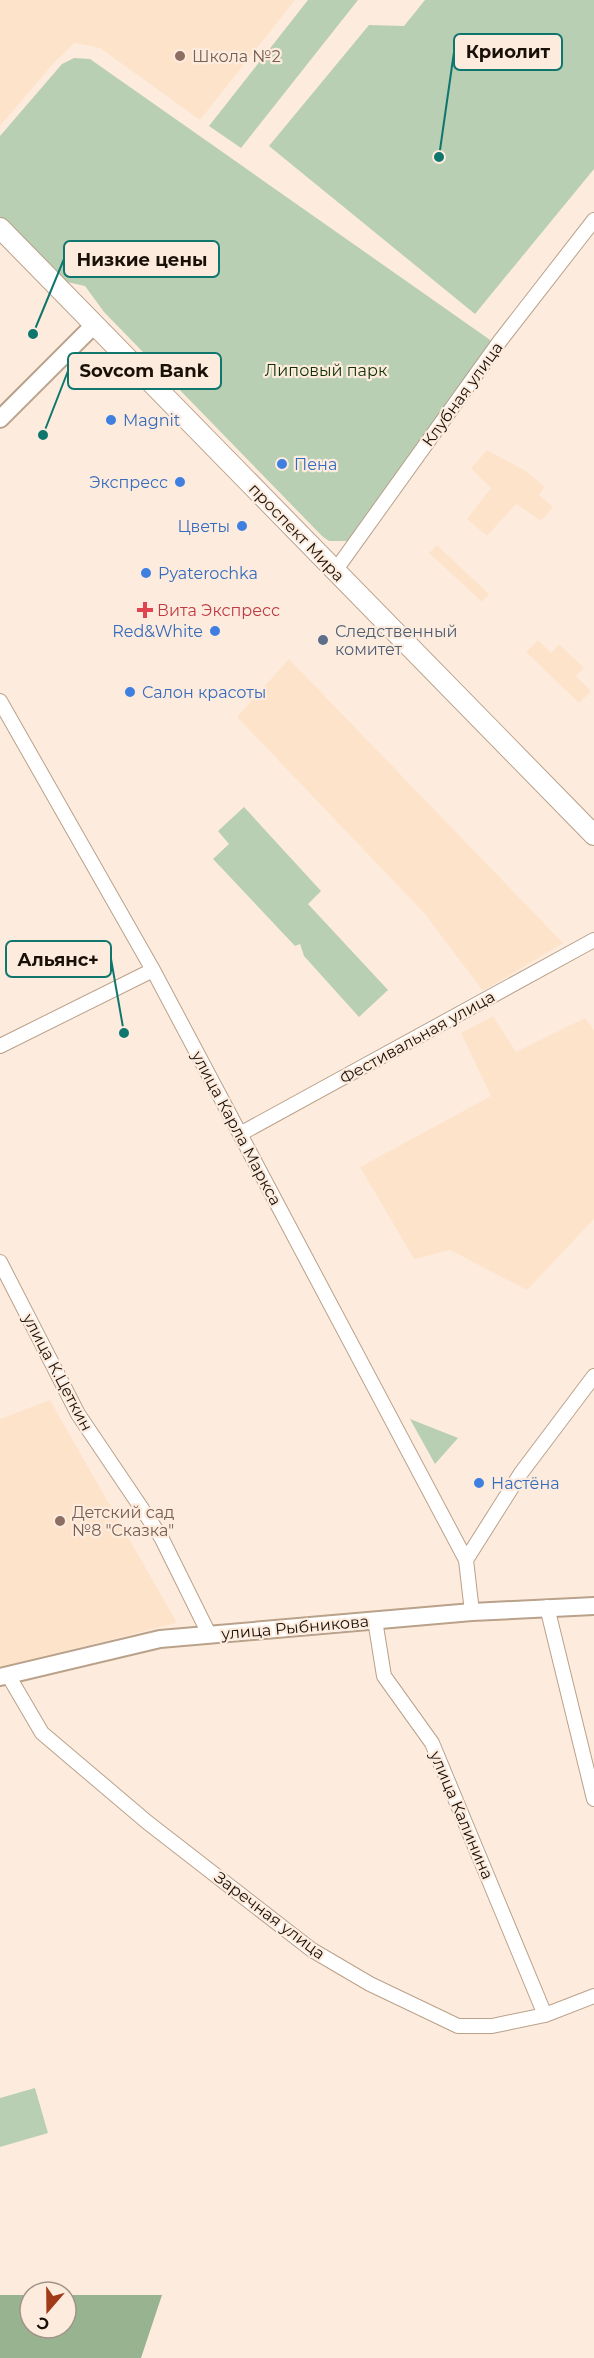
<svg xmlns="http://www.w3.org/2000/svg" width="594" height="2358" viewBox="0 0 594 2358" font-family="Montserrat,sans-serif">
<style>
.built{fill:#fee3cb}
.green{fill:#b8cfb3}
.forest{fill:#97b390}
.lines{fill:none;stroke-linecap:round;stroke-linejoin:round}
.minor-casing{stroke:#baa18a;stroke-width:16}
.tertiary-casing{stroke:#baa18a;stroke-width:20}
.secondary-casing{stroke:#baa18a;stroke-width:22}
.minor{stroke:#fff;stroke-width:14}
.tertiary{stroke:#fff;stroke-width:16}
.secondary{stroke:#fff;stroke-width:20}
.education-dot{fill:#8d6e63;stroke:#fdecde;stroke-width:2}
.shop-dot{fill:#3f7fe0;stroke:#fdecde;stroke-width:2}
.health-dot{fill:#e0444e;stroke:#fdecde;stroke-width:2}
.service-dot{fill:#5c6f8a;stroke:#fdecde;stroke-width:2}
.labels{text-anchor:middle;stroke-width:4.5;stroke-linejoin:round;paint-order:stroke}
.education-label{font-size:16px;fill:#785e54;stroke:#fdecde;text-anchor:start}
.park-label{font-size:16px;fill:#0c3201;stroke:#fdecde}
.street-label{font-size:16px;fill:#191008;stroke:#fdecde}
.shop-label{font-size:16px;fill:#366cbe;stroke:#fdecde;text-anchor:start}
.health-label{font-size:16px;fill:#be3a42;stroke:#fdecde;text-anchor:start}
.service-label{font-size:16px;fill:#4e5e75;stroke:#fdecde;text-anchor:start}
.leader{fill:none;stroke:#0f766e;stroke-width:2}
.callout-dot{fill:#0f766e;stroke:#fdecde;stroke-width:2}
.callout{fill:#fdecde;stroke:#0f766e;stroke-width:2}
.callout-label{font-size:18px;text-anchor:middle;font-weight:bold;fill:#191008}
</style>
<rect width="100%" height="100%" fill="#fdecde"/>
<path class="built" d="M0,0h295l-95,120 -100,-72 -26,-5 -21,21 -53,62z
M487,450l39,21 19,16 -6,8 14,12 -12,14 -25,-17 -29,32 -20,-17 24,-31 -20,-20z
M437,545l52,49 -7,8 -53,-49z
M538,640l13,13 8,-9 25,24 -8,8 15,15 -12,12 -53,-51z
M289,659l274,284 -80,48 -59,-78 -187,-196z
M493,1016l23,36 69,-34 9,12v189l-67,71 -77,-40 -36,9 -54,-92 131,-71 -30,-63z
M50,1400l127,223 -177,44v-248z"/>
<path class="green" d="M308,0h50l-117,148 -32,-22z
M425,0h169v169l-119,145 -206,-168 100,-121 35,1z
M74,58l16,1 403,283 -143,199h-21l-7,-5 -218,-224 -19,-26 -27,-6 -58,-60v-84l62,-72z
M244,807l77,84 -13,13 80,86 -29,27 -55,-61 -4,-12 -5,2 -82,-87 16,-15 -11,-13z
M410,1419l48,19 -23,26z
M35,2088l13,45 -48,14v-49z"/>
<path class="forest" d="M0,2295h30v33h36v-33h96l-21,63h-141z"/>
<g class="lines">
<defs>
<path id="minor" d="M335,571l165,-230 94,-121
M0,701l153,269 313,590
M0,1046l153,-76
M240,1134l354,-194
M0,1262l78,152 83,123 48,97
M547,1607l47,192
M472,1612l-6,-52 55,-87 73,-97
M375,1620l9,56 48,67 113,272
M8,1675l34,58 105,89 165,128 58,34 88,42h34l53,-11 49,-19"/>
<path id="tertiary" d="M0,419l93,-93
M0,1677l160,-38 312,-27 122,-6"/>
<path id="secondary" d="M0,228l594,607"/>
</defs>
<use href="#minor" class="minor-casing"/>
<use href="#tertiary" class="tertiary-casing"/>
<use href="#secondary" class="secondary-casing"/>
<use href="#minor" class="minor"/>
<use href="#tertiary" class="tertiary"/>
<use href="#secondary" class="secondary"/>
</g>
<g class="education-dot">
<circle cx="180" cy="56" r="6"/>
<circle cx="60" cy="1521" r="6"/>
</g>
<g class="shop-dot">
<circle cx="111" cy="420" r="6"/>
<circle cx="282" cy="464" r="6"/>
<circle cx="180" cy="482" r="6"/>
<circle cx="242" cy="526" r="6"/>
<circle cx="146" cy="573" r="6"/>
<circle cx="215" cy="631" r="6"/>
<circle cx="130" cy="692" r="6"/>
<circle cx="479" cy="1483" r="6"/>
</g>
<path class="health-dot" d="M142 601h6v6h6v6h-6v6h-6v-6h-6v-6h6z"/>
<circle class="service-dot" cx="323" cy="640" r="6"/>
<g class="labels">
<g class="education-label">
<text x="192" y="62">Школа №2</text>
<text x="72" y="1518">Детский сад<tspan x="72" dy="18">№8 "Сказка"</tspan></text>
</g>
<g class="park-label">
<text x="326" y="376">Липовый парк</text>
</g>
<g class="street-label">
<text transform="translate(462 394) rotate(-54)" y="6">Клубная улица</text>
<text transform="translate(297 532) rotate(46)" y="6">проспект Мира</text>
<text transform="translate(417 1037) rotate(-29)" y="6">Фестивальная улица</text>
<text transform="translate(237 1128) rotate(62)" y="6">улица Карла Маркса</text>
<text transform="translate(58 1372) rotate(62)" y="6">улица К.Цеткин</text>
<text transform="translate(295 1627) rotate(-5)" y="6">улица Рыбникова</text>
<text transform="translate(462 1815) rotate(67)" y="6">улица Калинина</text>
<text transform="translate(270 1915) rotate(37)" y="6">Заречная улица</text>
</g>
<g class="shop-label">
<text x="123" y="426">Magnit</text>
<text x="294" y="470">Пена</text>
<text x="168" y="488" text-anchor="end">Экспресс</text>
<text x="230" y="532" text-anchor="end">Цветы</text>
<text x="158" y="579">Pyaterochka</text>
<text x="203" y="637" text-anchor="end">Red&amp;White</text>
<text x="142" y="698">Салон красоты</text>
<text x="491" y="1489">Настёна</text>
</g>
<g class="health-label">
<text x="157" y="616">Вита Экспресс</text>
</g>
<g class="service-label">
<text x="335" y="637">Следственный<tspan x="335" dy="18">комитет</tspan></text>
</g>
</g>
<path class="leader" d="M439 157L454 52M33 334L64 259M43 435L68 371M124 1033L111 959"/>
<g class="callout-dot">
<circle cx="439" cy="157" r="6"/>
<circle cx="33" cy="334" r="6"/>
<circle cx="43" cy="435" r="6"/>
<circle cx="124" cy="1033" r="6"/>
</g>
<g class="callout">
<rect x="454" y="34" width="108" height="36" rx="6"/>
<rect x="64" y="241" width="155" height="36" rx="6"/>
<rect x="68" y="353" width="153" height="36" rx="6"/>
<rect x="6" y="941" width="105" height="36" rx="6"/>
</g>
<g class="callout-label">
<text x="508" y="58">Криолит</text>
<text x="142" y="266">Низкие цены</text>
<text x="144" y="377">Sovcom Bank</text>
<text x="58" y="966">Альянс+</text>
</g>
<g transform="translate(48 2310) rotate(200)"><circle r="28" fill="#fdecde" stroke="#a29488" stroke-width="1.5"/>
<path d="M0-4.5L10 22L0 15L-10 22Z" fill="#a13a18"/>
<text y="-9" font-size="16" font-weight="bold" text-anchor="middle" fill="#191008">С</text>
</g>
</svg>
